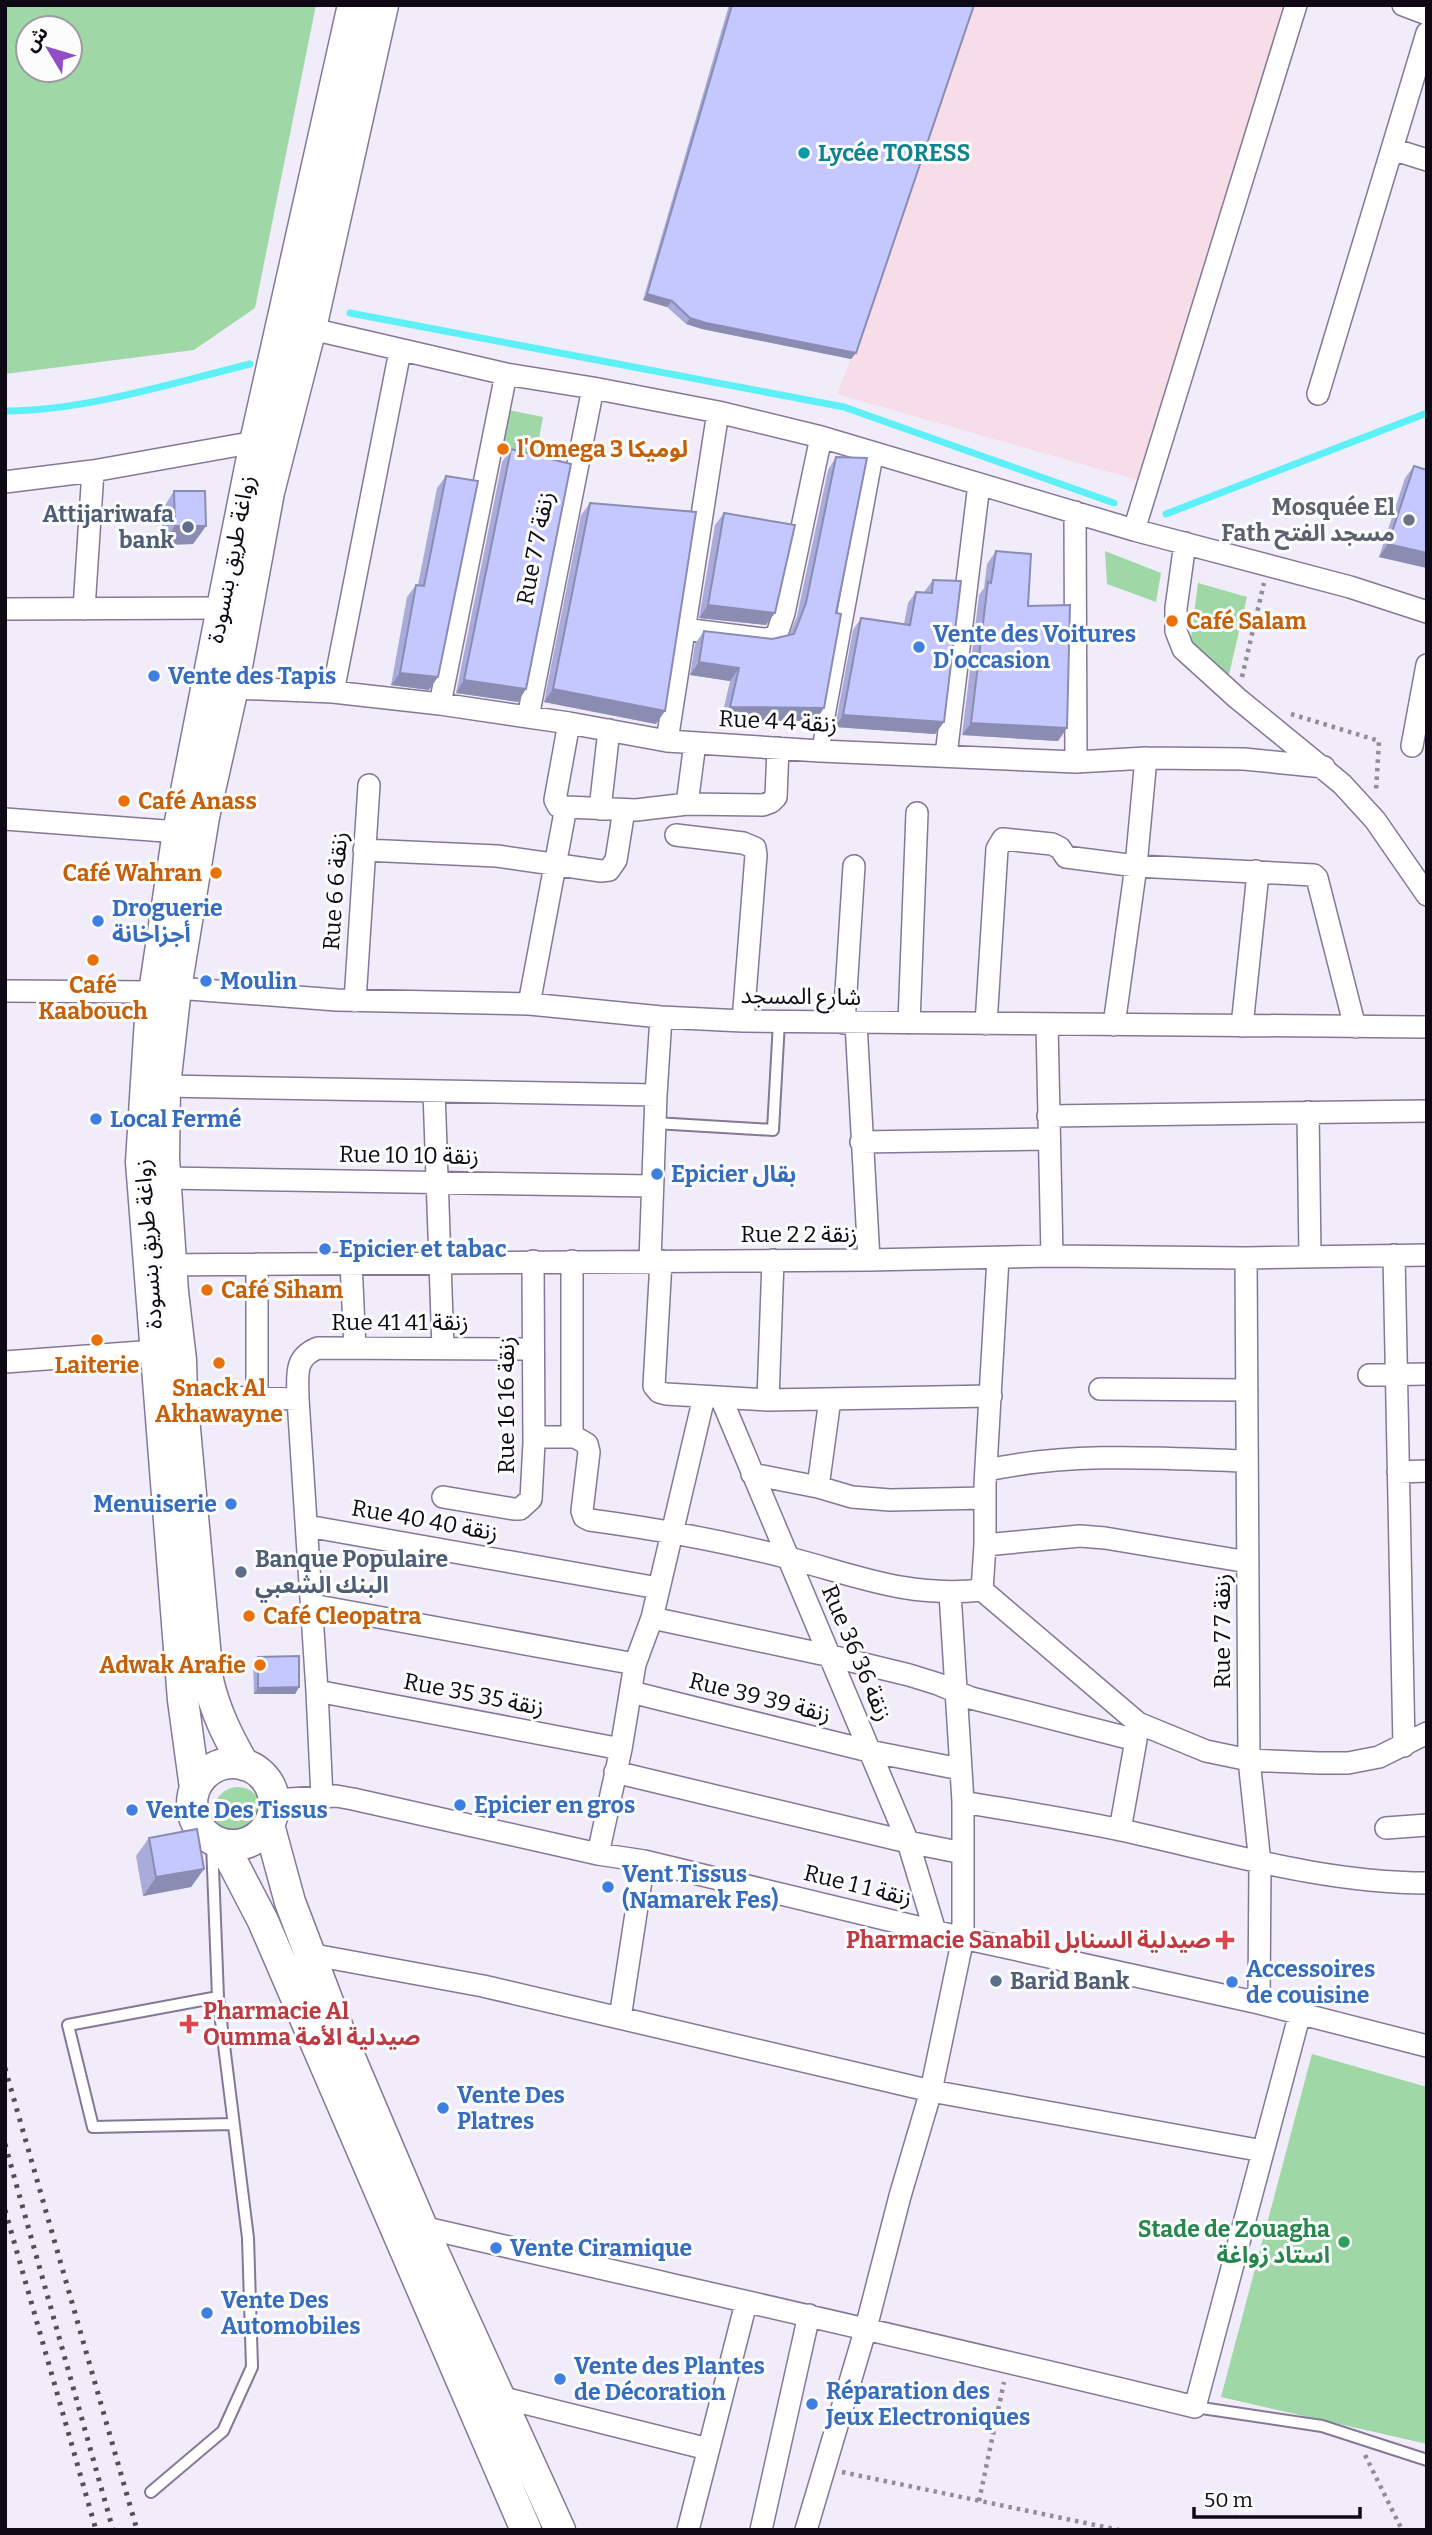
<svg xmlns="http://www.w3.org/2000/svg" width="1432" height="2535" viewBox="0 0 1432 2535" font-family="Bitter,'Noto Sans Arabic',serif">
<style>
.education{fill:#f6dde7}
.green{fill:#9fd8a6;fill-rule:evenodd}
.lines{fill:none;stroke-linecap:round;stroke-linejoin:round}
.stream{stroke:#5df0f6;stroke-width:7}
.service-casing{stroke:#847897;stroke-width:14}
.pedestrian-casing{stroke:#847897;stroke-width:19}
.minor-casing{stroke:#847897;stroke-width:24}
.secondary-casing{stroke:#847897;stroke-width:33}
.path{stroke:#918c99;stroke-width:4.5;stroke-dasharray:3.5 5;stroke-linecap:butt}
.service{stroke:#fff;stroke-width:10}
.pedestrian{stroke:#fff;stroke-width:16}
.minor{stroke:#fff;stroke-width:21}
.secondary{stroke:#fff;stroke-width:30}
.rail{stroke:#524e5a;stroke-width:5;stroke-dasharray:3.5 7;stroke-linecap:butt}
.wall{fill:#a9acda}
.shaded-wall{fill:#8a8cb2}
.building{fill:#c5c8fe;stroke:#8a8cb2;stroke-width:2}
.culture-dot{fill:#0f9aa8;stroke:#fcfcfc;stroke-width:2.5}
.food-dot{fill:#e8710a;stroke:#fcfcfc;stroke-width:2.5}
.worship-dot{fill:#6b7280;stroke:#fcfcfc;stroke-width:2.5}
.service-dot{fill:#5c6f8a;stroke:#fcfcfc;stroke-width:2.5}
.shop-dot{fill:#3f7fe0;stroke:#fcfcfc;stroke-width:2.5}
.health-dot{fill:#e0444e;stroke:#fcfcfc;stroke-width:2.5}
.leisure-dot{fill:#2e9e5b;stroke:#fcfcfc;stroke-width:2.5}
.labels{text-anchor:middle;stroke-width:6;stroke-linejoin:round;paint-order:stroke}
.culture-label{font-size:23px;font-weight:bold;fill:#0d838f;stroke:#fcfcfc;text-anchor:start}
.food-label{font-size:23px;font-weight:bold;fill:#c56008;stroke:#fcfcfc;text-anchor:start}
.worship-label{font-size:23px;font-weight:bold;fill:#5b616d;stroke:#fcfcfc;text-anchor:end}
.service-label{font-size:23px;font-weight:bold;fill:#4e5e75;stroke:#fcfcfc;text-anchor:start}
.street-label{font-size:23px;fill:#0e0a15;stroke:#fcfcfc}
.shop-label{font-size:23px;font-weight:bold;fill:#366cbe;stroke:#fcfcfc;text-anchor:start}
.health-label{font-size:23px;font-weight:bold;fill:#be3a42;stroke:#fcfcfc;text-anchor:end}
.leisure-label{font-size:23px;font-weight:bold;fill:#27864d;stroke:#fcfcfc;text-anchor:end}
</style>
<rect width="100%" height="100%" fill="#f1ecfa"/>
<path class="education" d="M972,5h314l-149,475 -300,-86 14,-35z"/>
<path class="green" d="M5,5h311l-61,303 -61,42 -189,24zM28,28h42v42h-42z
M509,410l34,7 -8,43 -34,-6z
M1105,551l56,22 -5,29 -49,-18z
M1198,583l49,14 -19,82 -38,-34z
M214 1811a24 24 0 1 1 48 0a24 24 0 1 1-48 0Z
M1312,2054l115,33v357l-206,-47z"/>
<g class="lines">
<path class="stream" d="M350,313l494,94 270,96
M5,411c79,0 168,-28 245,-47
M1166,514l261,-101"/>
<defs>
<path id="service" d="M655,1123l118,7 6,-108
M218,1997l-150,28 25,102 140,-3
M1195,2407l127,19 105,34
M151,2492l72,-61 29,-64 -4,-129 -30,-241 -6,-154"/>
<path id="pedestrian" d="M820,751l55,-298"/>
<path id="minor" d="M1403,5l24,9
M1392,149l35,11
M299,326l207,48 87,14 125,24 103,25 313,93 216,57 77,25
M1318,394l109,-361
M5,482l88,-11 162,-29
M1075,512l1,250
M1134,530l162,-525
M1185,543l-9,65v23l7,18 54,49 105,86 33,36 52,75
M5,609l217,-1
M84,609l9,-138
M684,629l80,10 12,-2 8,-24 37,-176
M233,688l100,4 107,12 129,19 98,18 153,10 256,11 70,-4 98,1 80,8
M333,692l67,-341
M440,704l66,-330
M528,717l65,-329
M667,741l51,-329
M1412,746l15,-81
M946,755l33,-271
M687,804l8,-61
M566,807l70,3 51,-6 76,1 8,-3 5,-5 2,-49
M600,809l9,-79
M5,819l173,13
M676,835l67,8 12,5 1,7 -13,166
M364,850l133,6 104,15 8,-1 7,-10 8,-50
M176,988l161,12 192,4 132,13 82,4 684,6
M5,991l148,1
M355,1001l14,-216
M529,1004l37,-197 -8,-1 -3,-6 14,-77
M844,1023l10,-157
M856,1023l13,237
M909,1023l8,-210
M986,1024l11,-175 6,-10 49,5 8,4 6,9 70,9 178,9 3,3 38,149
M1047,1024l5,232
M1114,1025l22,-159 10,-108
M1242,1026l15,-143 -1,-12
M165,1086l491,9
M434,1091l9,257
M1308,1112l2,144
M1048,1116l379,-5
M861,1142l187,-3
M165,1178l487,8
M1394,1255l10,491
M1246,1258l3,502 11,103 -1,140
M650,1261l6,-166 5,-78
M661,1261l-7,125 5,6 7,2 102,6 5,-140
M351,1263l4,85
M257,1264v134
M158,1265l711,-5 183,-4 194,2 181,-3
M5,1362l150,-11
M1369,1375l58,-1
M1100,1389l147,1
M182,1396l116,3
M721,1398l187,444 27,89
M768,1400l223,-4
M534,1437h41l12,7 2,8 -7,59 2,6 6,3c67,9 134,21 199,38 69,18 119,40 193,32l156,133
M572,1437v-176
M987,1470c86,-18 172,-12 260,-9
M1398,1472l29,-1
M752,1474l66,13 34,10 38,3 95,-2
M818,1487l12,-88
M443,1497l71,12h6l11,-10 3,-56 -1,-182
M307,1526l351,62
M985,1545l95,-9 25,2 143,24
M982,1590l3,-45v-61l13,-226
M312,1605l323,59
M652,1618l179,38 78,19 29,9 33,14 165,42 2,-17 68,28 43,9 70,3h29l31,-6 48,-24
M317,1691l304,58
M631,1692l238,59 91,18
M615,1772l293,70 55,11
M322,1798l-5,-107 -19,-292c0,-23 -5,-41 20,-51l215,1
M274,1800l62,-4 17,3 245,55 46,7 319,77 296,65 168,43
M963,1802c53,9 106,17 158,28 101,22 202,53 306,53
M1386,1828l41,-3
M1120,1830l16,-90
M598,1854l23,-105 14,-85 17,-46 52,-221
M309,1954l174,32 448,105 332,60
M620,2018l24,-157
M422,2227c258,60 516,117 773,180l105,-394
M500,2397l208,52
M688,2530l58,-227
M761,2530l48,-215
M806,2530l60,-202 34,-132 31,-105 32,-153v-136l-13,-209"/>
<path id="secondary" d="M192 1804a41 41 0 1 1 82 0a41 41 0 1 1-82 0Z
M244,1765c-16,-28 -29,-54 -36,-85l-26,-284 -1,-36 -8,-68 -9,-134 1,-72 11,-98 28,-171 29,-129 36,-196 42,-164 72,-323
M195,1788l-12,-88 -42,-538 9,-143 28,-187 44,-224 33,-166 98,-437
M269,1825l21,77 53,139 79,186 138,303
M223,1844l40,77 263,609"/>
</defs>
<use href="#service" class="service-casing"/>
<use href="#pedestrian" class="pedestrian-casing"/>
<use href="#minor" class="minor-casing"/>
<use href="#secondary" class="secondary-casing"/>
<path class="path" d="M1242,677l22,-94
M1291,714l88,27 -3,50
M1365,2455l37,75
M842,2472l277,58
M979,2501l25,-119"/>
<use href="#service" class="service"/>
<use href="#pedestrian" class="pedestrian"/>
<use href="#minor" class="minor"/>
<use href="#secondary" class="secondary"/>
<path class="rail" d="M5,2068l132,462
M5,2144l108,386
M5,2210l91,320"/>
</g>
<path class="wall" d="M729,5h245l-123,354 -149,-30 -16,-5 -19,-17 -24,-7z
M511,449l7,253 -62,-9 46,-231z
M836,457v156l-12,95 -9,13 -94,-1 9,-39 -40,-6 5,-31 9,-13 68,8 17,-4 8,-19 31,-146z
M1414,466l13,4v98l-48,-11 26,-79z
M446,476l-17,214 -38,-5 16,-88 9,-12h2l19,-97z
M174,491l32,35 -13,18 -31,1v-35z
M590,503l66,221 -112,-22 37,-187z
M724,513l42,112 -67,-7 16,-93z
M996,551l32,55 39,122 -9,13 -96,-6 17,-140 5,-7 3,-24z
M933,580l11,142 -9,12 -100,-7 18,-97 8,-12 43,6 4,-21 8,-11h8z
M258,1657l41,30 -4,7h-41l-1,-31z
M149,1838l55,31 -13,18 -48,9 -7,-40z"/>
<path class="shaded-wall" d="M647,294l25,7 -5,6 -24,-7z
M690,318l166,35 -5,6 -149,-30 -16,-5z
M175,526h31l-13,18 -31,1z
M1388,544l39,9v15l-48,-11z
M708,605l67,8 -9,12 -67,-7z
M699,662l40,6 -9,13 -40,-6z
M400,673l38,4 -9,13 -38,-5z
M464,680l62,9 -8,13 -62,-9z
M553,689l112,22 -9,13 -112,-22z
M730,707l94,1 -9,13 -94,-1z
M843,715l101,7 -9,12 -100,-7z
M971,723l96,5 -9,13 -96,-6z
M299,1687l-4,7h-41l4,-6z
M204,1869l-13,18 -48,9 13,-19z"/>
<path class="building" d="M732,5h242l-118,348 -150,-30 -16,-5 -18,-17 -25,-7z
M511,449l60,15 -45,225 -62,-9z
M836,457l31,1 -31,155 5,1 -17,94 -94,-1 9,-39 -40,-6 5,-31 68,8 22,-5 12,-31z
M1414,466l13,4v83l-39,-9z
M446,476l32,5 -40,196 -38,-4 16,-88 8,1z
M174,491h31l1,35h-31z
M590,503l106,9 -31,199 -112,-22z
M724,513l71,12 -20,88 -67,-8z
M996,551l35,3 -3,52 42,-1 -3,123 -96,-5 17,-141 3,1z
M933,580l28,1 -17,141 -101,-7 18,-97 49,7 6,-33 16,1z
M299,1656v31l-41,1v-31z
M197,1829l7,40 -48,8 -7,-39z"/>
<circle class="culture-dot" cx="804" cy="153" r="7"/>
<g class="food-dot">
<circle cx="503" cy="449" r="7"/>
<circle cx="1172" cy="621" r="7"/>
<circle cx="124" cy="801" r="7"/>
<circle cx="216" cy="873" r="7"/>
<circle cx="93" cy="960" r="7"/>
<circle cx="207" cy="1290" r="7"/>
<circle cx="97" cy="1340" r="7"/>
<circle cx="219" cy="1363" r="7"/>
<circle cx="249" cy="1616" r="7"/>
<circle cx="260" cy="1665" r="7"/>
</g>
<circle class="worship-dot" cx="1409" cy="520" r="7"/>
<g class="service-dot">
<circle cx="188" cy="527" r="7"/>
<circle cx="241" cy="1572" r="7"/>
<circle cx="996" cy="1981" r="7"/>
</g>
<g class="shop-dot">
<circle cx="919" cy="647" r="7"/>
<circle cx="154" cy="676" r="7"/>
<circle cx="98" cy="921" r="7"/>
<circle cx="206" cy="981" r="7"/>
<circle cx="96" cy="1119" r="7"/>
<circle cx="657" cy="1174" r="7"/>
<circle cx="325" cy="1249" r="7"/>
<circle cx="231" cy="1504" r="7"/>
<circle cx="460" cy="1805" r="7"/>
<circle cx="132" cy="1810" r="7"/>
<circle cx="608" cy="1887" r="7"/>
<circle cx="1232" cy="1982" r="7"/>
<circle cx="443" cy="2108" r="7"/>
<circle cx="496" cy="2248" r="7"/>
<circle cx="207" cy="2313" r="7"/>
<circle cx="560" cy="2379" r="7"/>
<circle cx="812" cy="2404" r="7"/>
</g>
<g class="health-dot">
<path d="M1221.5 1929.5h7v7h7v7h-7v7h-7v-7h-7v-7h7z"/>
<path d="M185.5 2013.5h7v7h7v7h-7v7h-7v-7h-7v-7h7z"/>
</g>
<circle class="leisure-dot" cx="1344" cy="2242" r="7"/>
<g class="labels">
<g class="culture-label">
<text x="818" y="161">Lycée TORESS</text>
</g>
<g class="food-label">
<text x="517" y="457">l'Omega 3 لوميكا</text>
<text x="1186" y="629">Café Salam</text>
<text x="138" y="809">Café Anass</text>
<text x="202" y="881" text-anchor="end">Café Wahran</text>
<text x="93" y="993" text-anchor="middle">Café<tspan x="93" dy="26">Kaabouch</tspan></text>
<text x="221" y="1298">Café Siham</text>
<text x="97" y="1373" text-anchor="middle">Laiterie</text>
<text x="219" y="1396" text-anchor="middle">Snack Al<tspan x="219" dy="26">Akhawayne</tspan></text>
<text x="263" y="1624">Café Cleopatra</text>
<text x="246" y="1673" text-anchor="end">Adwak Arafie</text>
</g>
<g class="worship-label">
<text x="1395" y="515">Mosquée El<tspan x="1395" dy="26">Fath مسجد الفتح</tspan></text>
</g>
<g class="service-label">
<text x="174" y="522" text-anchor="end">Attijariwafa<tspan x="174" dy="26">bank</tspan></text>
<text x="255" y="1567">Banque Populaire<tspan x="255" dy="26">البنك الشعبي</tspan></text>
<text x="1010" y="1989">Barid Bank</text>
</g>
<g class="street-label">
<text transform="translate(535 548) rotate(-79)" y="8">Rue 7 زنقة 7</text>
<text transform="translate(231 559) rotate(-79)" y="8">زواغة طريق بنسودة</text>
<text transform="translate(778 721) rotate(3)" y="8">Rue 4 زنقة 4</text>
<text transform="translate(335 891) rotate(-86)" y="8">Rue 6 زنقة 6</text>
<text transform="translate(801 996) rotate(1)" y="8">شارع المسجد</text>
<text transform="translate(409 1155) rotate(1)" y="8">Rue 10 زنقة 10</text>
<text x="799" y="1242">Rue 2 زنقة 2</text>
<text transform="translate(148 1244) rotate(-94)" y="8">زواغة طريق بنسودة</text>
<text x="400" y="1330">Rue 41 زنقة 41</text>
<text transform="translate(506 1405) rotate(-90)" y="8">Rue 16 زنقة 16</text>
<text transform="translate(425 1520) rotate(10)" y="8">Rue 40 زنقة 40</text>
<text transform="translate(1222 1631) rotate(-90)" y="8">Rue 7 زنقة 7</text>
<text transform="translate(857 1653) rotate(67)" y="8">Rue 36 زنقة 36</text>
<text transform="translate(474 1694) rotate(11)" y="8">Rue 35 زنقة 35</text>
<text transform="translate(760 1697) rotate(14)" y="8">Rue 39 زنقة 39</text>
<text transform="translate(858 1885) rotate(14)" y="8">Rue 1 زنقة 1</text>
</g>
<g class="shop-label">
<text x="933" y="642">Vente des Voitures<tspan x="933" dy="26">D'occasion</tspan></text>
<text x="168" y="684">Vente des Tapis</text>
<text x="112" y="916">Droguerie<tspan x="112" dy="26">أجزاخانة</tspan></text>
<text x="220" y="989">Moulin</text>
<text x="110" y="1127">Local Fermé</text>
<text x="671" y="1182">Epicier بقال</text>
<text x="339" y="1257">Epicier et tabac</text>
<text x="217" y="1512" text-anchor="end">Menuiserie</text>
<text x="474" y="1813">Epicier en gros</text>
<text x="146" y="1818">Vente Des Tissus</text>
<text x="622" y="1882">Vent Tissus<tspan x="622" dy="26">(Namarek Fes)</tspan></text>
<text x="1246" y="1977">Accessoires<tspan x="1246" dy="26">de couisine</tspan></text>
<text x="457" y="2103">Vente Des<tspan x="457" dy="26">Platres</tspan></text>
<text x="510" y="2256">Vente Ciramique</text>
<text x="221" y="2308">Vente Des<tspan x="221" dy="26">Automobiles</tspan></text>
<text x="574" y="2374">Vente des Plantes<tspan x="574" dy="26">de Décoration</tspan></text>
<text x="826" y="2399">Réparation des<tspan x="826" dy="26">Jeux Electroniques</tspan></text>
</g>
<g class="health-label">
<text x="1211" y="1948">Pharmacie Sanabil صيدلية السنابل</text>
<text x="203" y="2019" text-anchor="start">Pharmacie Al<tspan x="203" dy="26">Oumma صيدلية الأمة</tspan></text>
</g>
<g class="leisure-label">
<text x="1330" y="2237">Stade de Zouagha<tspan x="1330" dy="26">استاد زواغة</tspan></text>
</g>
</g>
<rect width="1432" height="2535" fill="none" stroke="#0e0a15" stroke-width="14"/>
<g transform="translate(49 49) rotate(308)"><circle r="33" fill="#fcfcfc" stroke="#9d9ba0" stroke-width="2"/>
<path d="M0-5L12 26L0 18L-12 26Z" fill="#904fc4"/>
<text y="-10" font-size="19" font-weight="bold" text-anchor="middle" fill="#0e0a15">ش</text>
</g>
<path d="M1194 2507v10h166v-10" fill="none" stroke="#0e0a15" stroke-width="3.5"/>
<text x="1204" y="2507" font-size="21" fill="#0e0a15" stroke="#fcfcfc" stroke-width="5" paint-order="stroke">50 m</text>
</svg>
